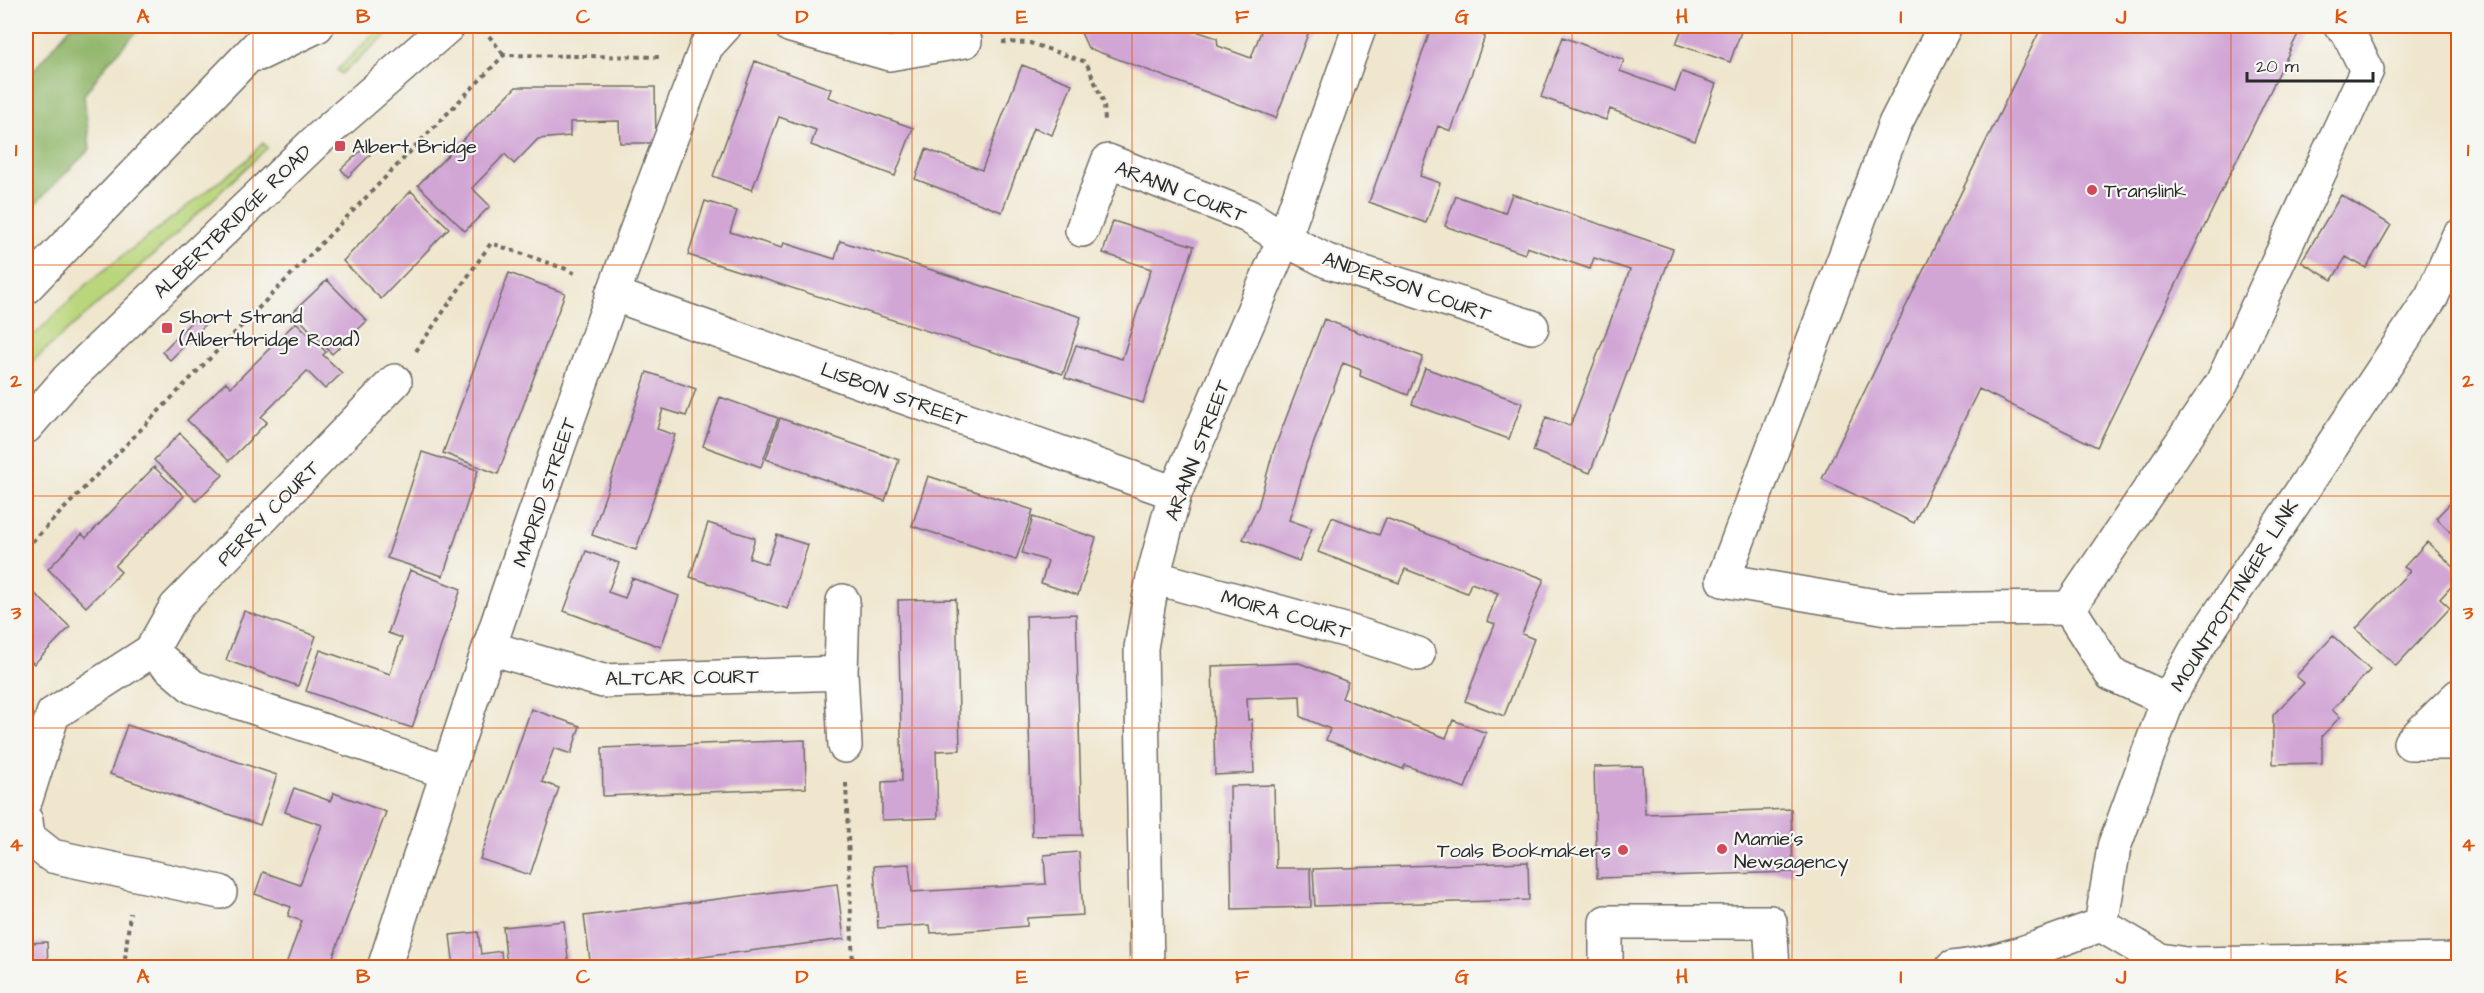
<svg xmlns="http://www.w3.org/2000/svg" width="2484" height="993" viewBox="0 0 2484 993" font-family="'Architects Daughter',sans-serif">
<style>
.green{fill:#b9d67c;stroke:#728054;stroke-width:1.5}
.forest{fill:#92b76c;stroke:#5e714c;stroke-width:1.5}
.building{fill:#d1a6d5}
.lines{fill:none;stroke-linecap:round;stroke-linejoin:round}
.minor-casing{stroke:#706c64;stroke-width:36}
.major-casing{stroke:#706c64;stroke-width:36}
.path{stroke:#706c64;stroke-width:4;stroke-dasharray:4.5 4.5;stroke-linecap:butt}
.minor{stroke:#fff;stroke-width:33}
.major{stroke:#fff;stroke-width:33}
.grid{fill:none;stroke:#df570e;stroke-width:1.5;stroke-opacity:0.55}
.poi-dot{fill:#d1495b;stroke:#f6f6f2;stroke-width:2}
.labels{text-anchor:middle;stroke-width:4.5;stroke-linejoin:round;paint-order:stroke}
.poi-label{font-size:20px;fill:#2b2b2b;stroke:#f6f6f2;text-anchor:start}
.street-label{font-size:20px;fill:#2b2b2b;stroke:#f6f6f2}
.neatline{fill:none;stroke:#df570e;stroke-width:2}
.grid-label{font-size:20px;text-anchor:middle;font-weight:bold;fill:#df570e}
</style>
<rect width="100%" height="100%" fill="#f6f6f2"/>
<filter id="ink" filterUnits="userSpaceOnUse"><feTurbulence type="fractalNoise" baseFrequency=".0167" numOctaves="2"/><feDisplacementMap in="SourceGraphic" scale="12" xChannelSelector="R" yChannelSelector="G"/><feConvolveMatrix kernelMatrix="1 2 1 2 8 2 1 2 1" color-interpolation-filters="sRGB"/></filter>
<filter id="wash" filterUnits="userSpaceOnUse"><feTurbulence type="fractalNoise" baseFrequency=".008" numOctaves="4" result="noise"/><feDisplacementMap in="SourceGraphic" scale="24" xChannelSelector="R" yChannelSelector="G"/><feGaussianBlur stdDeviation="1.35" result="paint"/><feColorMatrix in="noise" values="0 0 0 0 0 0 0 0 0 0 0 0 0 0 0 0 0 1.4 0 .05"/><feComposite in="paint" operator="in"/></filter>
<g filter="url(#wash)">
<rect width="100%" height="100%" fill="#efe6cd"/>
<path class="green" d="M382,26h14l-55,48 -4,-4z
M263,143l4,5 -106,100 -135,119v-24l63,-61 157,-121z"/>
<path class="forest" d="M71,26h71l-36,39 -22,30 6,54 -64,64v-134z"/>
<g id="blocks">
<path class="building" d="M1078,26h116l-1,4 24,8 1,8 33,12 12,-32h48l-35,92 -188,-70z
M1432,26h39l-1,4 15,6 -34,95 -13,-5 -18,50 20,7 -14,40 -57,-21z
M1683,26h60l-13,36 -54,-18z
M2042,26h238l18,8 -201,413 -118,-58 -65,134 -92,-44z
M1563,37l61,23 -4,11 55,20 7,-19 34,12 -21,57 -85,-32 -4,11 -65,-23z
M755,61l76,28 -3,8 85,31 -18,48 -84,-31 5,-15 -37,-13 -27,73 -39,-14z
M1022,65l50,19 -20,51 -19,-7 -31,84 -87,-33 11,-30 56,21z
M516,87h139l1,56h-36l-1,-22 -49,1v14l-32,3 -24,25 -9,-10 -33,34 18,18 -25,25 -47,-46z
M364,148l6,7 -22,22 -7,-8z
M411,191l38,37 -68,71 -38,-38z
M1512,194l161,55 -83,224 -57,-22 13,-34 24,9 60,-156 -36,-12 -4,11 -63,-22 -2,7 -80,-28 11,-30 49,17z
M2341,195l50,30 -25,43 -20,-11 -14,23 -31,-18z
M705,201l32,10 -7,21 52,16 2,-5 51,16 5,-18 241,76 -18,57 -375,-119z
M1113,221l81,25 -51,157 -78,-25 11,-33 46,14 29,-90 -48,-16z
M509,273l56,20 -67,181 -55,-21z
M327,280l40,41 -35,33 -39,-42z
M196,317l9,8 -35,35 -8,-8z
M1324,319l99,38 -15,38 -48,-19 1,-6 -18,-7 -37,101 -17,56 23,8 -13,33 -56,-22 15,-32 15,-55z
M296,322l30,30 -3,3 19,18 -17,16 -18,-18 -46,46 6,5 -38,39 -42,-41 39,-38 5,5z
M1425,368l97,35 -13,36 -97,-35z
M647,372l49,17 -10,27 -23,-7 -6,20 18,6 -39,115 -44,-15z
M720,397l58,21 -17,49 -58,-21z
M780,418l119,42 -14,41 -119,-42z
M180,433l43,42 -27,26 -42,-41z
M422,452l56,18 -35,106 -56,-18z
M154,467l30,29 -69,70 6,6 -35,35 -38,-38 34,-35 4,4z
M928,476l105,34 -17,50 -104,-34z
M2458,495v45l-22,-22z
M1033,517l63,21 -18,57 -37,-12 7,-22 -26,-8z
M1332,517l47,18 7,-17 158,61 -22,55 12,5 -30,77 -39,-15 30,-77 -8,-3 11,-28 -27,-10 -4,10 -62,-24 -6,14 -81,-31z
M708,523l47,15 -6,20 18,6 10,-29 31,10 -20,64 -98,-32z
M2427,542l31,29v8l-18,20 10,9 -54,58 -40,-37 54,-58 -6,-4z
M586,551l33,12 -11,29 17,6 7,-20 47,18 -18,51 -97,-36z
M410,570l51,19 -49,139 -106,-37 14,-41 70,24 12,-36 -14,-5z
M28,587l42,40 -36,37 -8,-8v-66z
M956,599l4,151 -24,1 2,67 -56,2v-38l20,-1 -4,-181z
M244,611l72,25 -18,50 -72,-26z
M1076,614l6,221 -50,1 -6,-220z
M2333,636l37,34 -38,40 8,7 -18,19v27l-49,1v-49l31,-32 -8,-7z
M1299,663l49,19 -6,16 104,40 7,-18 33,13 -21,55 -60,-23 -2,4 -77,-29 4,-11 -29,-12 -1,-21 -53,2 1,22 4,-1 2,54 -39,2 -3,-109z
M531,709l49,17 -9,28 -17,-6 -12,34 17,6 -29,87 -50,-16z
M127,725l150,50 -17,50 -150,-51z
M805,740l1,48 -203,8 -1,-48z
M1643,766l2,48 146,-5 2,63 -196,6 -3,-111z
M1274,785l2,83h34l1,39 -79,2 -2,-123z
M294,788l36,13 4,-8 52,19 -57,156h-52l9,-4 16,-43 -14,-5 3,-9 -36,-13 8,-22 37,13 22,-60 -37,-13z
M1079,852l4,63 -56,3v8l-48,4 -48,3 -1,-8 -52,3 -4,-62 35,-2 3,28 134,-8 -2,-29z
M1528,862l1,38 -214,6 -2,-37z
M837,884l7,55 -229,29h-24l-7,-52z
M564,921l5,47h-62l-4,-41z
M478,932l3,22 20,-3 2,17h-49l-4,-33z
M47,942l1,22 52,-2v6h-74v-25z
M135,962h55v6h-55z"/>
</g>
</g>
<g filter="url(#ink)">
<use href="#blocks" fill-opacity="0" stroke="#706c64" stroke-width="1.5"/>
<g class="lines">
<defs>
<path id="minor" d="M791,26l98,28 76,-13
M1945,26l-50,98 -172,456 176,30 170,-2
M1082,230l26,-69 140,55 36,23 43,22 205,66
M612,294l563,199
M1153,577l195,54 70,23
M843,601l-2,72 4,73
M2069,608l153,-225 145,-313 -21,-42 -5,-2
M2069,608l42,66 57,26
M490,648l113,33 238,-8
M151,651l42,36 254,85
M2458,696l-48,47h48
M26,799l27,-85 98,-63 25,-44 219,-226
M26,821l2,16 24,19 168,36
M2101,925l59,35 26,4 272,-4
M384,968c99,-310 204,-618 322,-921l19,-21
M1147,968l-6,-320 12,-71 22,-84 109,-254 76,-213
M1606,968v-46h164l3,46"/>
<path id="major" d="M259,54l58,-28
M26,287l251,-261
M26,427l41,-47 247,-237 134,-117
M1952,968c52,-5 100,-26 149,-43l13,-78 54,-147 27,-49 237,-355 26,-59"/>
</defs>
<use href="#minor" class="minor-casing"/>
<use href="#major" class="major-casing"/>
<path class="path" d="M489,36l15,19
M1002,42l28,1 56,19 18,41 1,19
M416,351l75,-108 75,26 12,6
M26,548l478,-493 158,2
M846,783l7,185
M124,968l6,-55"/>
<use href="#minor" class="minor"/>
<use href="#major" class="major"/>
</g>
</g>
<path class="grid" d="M253,26v942M473,26v942M692,26v942M912,26v942M1132,26v942M1352,26v942M1572,26v942M1792,26v942M2011,26v942M2231,26v942M26,265h2432M26,496h2432M26,728h2432"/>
<g class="poi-dot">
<rect x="334" y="140" width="12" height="12" rx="3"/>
<circle cx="2092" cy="190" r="6"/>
<rect x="161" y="322" width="12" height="12" rx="3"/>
<circle cx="1722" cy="849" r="6"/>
<circle cx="1623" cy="850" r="6"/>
</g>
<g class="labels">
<g class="poi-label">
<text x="352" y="153">Albert Bridge</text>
<text x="2104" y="197">Translink</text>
<text x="179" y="323">Short Strand<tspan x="179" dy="23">(Albertbridge Road)</tspan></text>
<text x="1734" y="845">Mamie's<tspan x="1734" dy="23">Newsagency</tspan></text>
<text x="1611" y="857" text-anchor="end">Toals Bookmakers</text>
</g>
<g class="street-label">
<text transform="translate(1181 191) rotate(21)" y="7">ARANN COURT</text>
<text transform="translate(232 221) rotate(-44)" y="7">ALBERTBRIDGE ROAD</text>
<text transform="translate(1407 286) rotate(19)" y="7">ANDERSON COURT</text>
<text transform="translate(894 394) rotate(20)" y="7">LISBON STREET</text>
<text transform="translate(1197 450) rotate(-69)" y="7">ARANN STREET</text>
<text transform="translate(544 492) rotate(-71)" y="7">MADRID STREET</text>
<text transform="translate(268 513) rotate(-46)" y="7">PERRY COURT</text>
<text transform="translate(2234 595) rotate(-58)" y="7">MOUNTPOTTINGER LINK</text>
<text transform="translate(1286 614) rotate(16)" y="7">MOIRA COURT</text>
<text transform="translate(682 677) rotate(-1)" y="7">ALTCAR COURT</text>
</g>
</g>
<rect width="2484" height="993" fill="none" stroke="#f6f6f2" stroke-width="66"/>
<path d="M2247 72v9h126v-9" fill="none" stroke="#2b2b2b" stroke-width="3"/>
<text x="2256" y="72" font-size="18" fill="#2b2b2b" stroke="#f6f6f2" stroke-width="4.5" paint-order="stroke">20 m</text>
<rect x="33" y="33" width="2418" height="927" class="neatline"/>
<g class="grid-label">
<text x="143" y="23">A</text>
<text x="363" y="23">B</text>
<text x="583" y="23">C</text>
<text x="802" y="23">D</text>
<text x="1022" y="23">E</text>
<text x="1242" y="23">F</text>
<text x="1462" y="23">G</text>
<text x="1682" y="23">H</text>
<text x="1901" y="23">I</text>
<text x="2121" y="23">J</text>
<text x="2341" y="23">K</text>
<text x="16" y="156">1</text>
<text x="2468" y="156">1</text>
<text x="16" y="387">2</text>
<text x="2468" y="387">2</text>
<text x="16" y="619">3</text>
<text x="2468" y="619">3</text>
<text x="16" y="851">4</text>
<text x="2468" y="851">4</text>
<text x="143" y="983">A</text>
<text x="363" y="983">B</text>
<text x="583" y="983">C</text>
<text x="802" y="983">D</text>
<text x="1022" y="983">E</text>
<text x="1242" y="983">F</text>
<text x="1462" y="983">G</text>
<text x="1682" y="983">H</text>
<text x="1901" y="983">I</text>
<text x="2121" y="983">J</text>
<text x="2341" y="983">K</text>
</g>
</svg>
